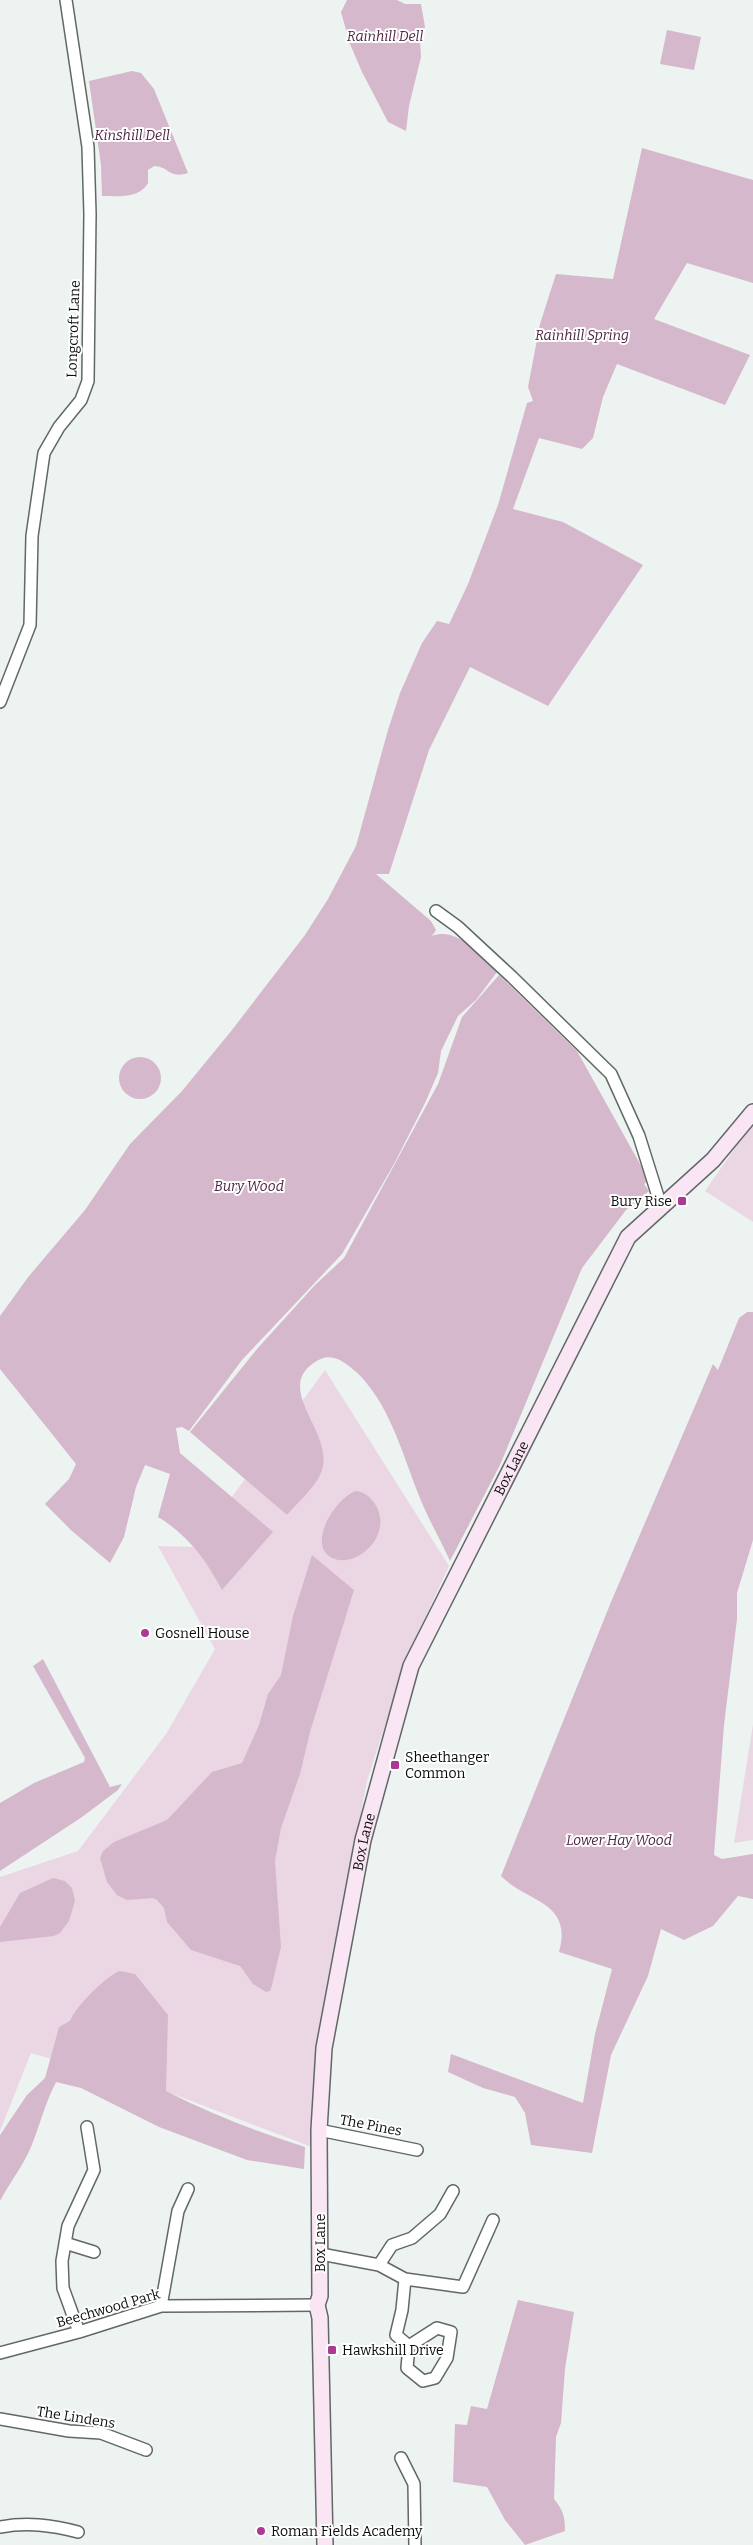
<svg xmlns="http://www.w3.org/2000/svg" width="753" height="2545" viewBox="0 0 753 2545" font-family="Bitter,serif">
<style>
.green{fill:#ebd7e4}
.forest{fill:#d6b8cc}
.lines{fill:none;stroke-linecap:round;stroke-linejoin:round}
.street-casing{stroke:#616866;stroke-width:14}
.secondary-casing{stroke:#616866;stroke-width:18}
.street{stroke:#fff;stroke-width:11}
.secondary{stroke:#fae5f4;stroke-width:15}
.poi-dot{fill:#ad3992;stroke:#fff;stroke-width:2}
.labels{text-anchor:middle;stroke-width:4;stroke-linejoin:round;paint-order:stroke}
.park-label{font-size:14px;font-style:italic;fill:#4d2542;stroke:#fff}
.street-label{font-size:14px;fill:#0a0c0c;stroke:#fff}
.poi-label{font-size:14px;fill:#0a0c0c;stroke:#fff;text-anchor:start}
</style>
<rect width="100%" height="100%" fill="#ecf3f1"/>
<path class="green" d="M753,1122v100l-48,-31z
M325,1370l124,196 -41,88 -41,127 -49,259 -6,107 -139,-53 -142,-41 -31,78v-254l78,-26 88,-117 49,-85 -57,-103 37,1z
M753,1724v116l-19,3z"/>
<path class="forest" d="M347,0h50l8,4h16l4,23 -5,13 1,17 -12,49 -3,25 -18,-9 -26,-50 -12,-28 -9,-32z
M667,30l34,7 -7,33 -34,-6z
M132,71l9,2 13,16 34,84c-19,6 -18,-6 -34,-7l-6,4v13c-9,16 -30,13 -46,13l-1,-31 -12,-84z
M642,148l111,32v103l-66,-20 -33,56 96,36 -25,50 -108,-41 -14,33 -10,41 -11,11 -43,-11 -26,71 50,13 80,43 -95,141 -78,-39 -41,83 -40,124h-13l55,47 5,9 -4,6c26,-10 49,21 65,36l-21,28 -18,16 -17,35 -3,22 -13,30 -31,61 -52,90 -100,106 -53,71 -7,-4 -6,1 4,25 93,79 -51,58c-16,-30 -34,-55 -64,-73l12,-43 -25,-9 -9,22 -12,50 -14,26 -38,-32 -27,-27 24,-25 7,-15 -76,-95v-53l29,-40 56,-66 45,-66 52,-53 50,-61 73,-95 23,-36 28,-53 32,-116 12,-37 22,-50 15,-22 12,3 2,-4 17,-36 30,-79 29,-102 6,-2 -5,-14 12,-63 16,-50 57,5z
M499,975l78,76 68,122 4,7 -5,4 5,7 -23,19 -44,58 -82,197 -50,96c-9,-20 -20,-39 -28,-58 -16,-38 -28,-86 -54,-118 -7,-10 -18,-19 -28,-25 -10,-4 -16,-4 -25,2 -42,27 19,70 7,108 -5,16 -24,32 -35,45l-97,-83 67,-83 58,-64 29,-27 94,-174 24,-67z
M119 1078a21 21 0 1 1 42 0a21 21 0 1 1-42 0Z
M747,1312h6v228l-16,53v26l-13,106 -10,130 8,4 31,-5v45l-15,-3 -25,30 -29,14 -23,-11 -13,47 -37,79 -19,98 -61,-8 -6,-32 -10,-16 -32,-9 -35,-16 3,-18 132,49 12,-69 17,-65 -53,-17c14,-51 -31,-49 -58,-76l110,-274 102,-238 5,6 21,-52z
M356,1491c9,1 14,6 19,13 21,33 -24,69 -46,52 -21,-16 9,-60 27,-65z
M312,1555l42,35 -44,142 -10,42 -19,54 -6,33 6,86 -9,38 -2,6 -4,1 -13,-8 -13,-18 -49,-16 -24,-28 -3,-14 -7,-8 -4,-2 -26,2 -10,-5 -10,-13 -7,-24 3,-7 11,-9 53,-22 45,-48 30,-9 17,-38 9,-31 13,-19 12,-59z
M43,1659l67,128 12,-3 -4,6 -36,27 -82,54v-68l34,-20 50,-21 1,-4 -52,-92z
M53,1878l12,3 7,7 3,13 -6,20 -9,12 -6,3 -54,6v-15l20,-34z
M120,1971l15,3 33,41 -2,76c45,23 91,41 139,56l-1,22 -57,-9 -88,-33 -78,-39 -25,-6c-11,21 -16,43 -25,65 -8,19 -21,35 -31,54v-66l27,-40 18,-17 14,-51 11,-6c5,-14 37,-46 50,-50z
M518,2300l56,12 -9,57 -4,54 -5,14 -2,62c9,11 11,17 11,32l-40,14 -20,-25 -18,-33 -34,-5 2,-58 12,1 4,-19 16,3z"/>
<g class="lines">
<defs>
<path id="street" d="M0,702l30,-77 2,-89 12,-83 15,-26 22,-27 7,-19 2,-167 -2,-67 -22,-147
M436,911l22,16 54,50 99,97 28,62 22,70
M319,2130l98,20
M65,2243l29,9
M321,2254l58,11 26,14 58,8 30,-67
M379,2265l13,-20 20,-7 28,-24 13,-23
M405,2279l-3,31 -6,25 13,11 -2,22 16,13 12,-3 12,-20 4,-26 -14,-4 -28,18
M161,2306l17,-95 10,-22
M79,2332l-16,-44 -1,-27 6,-35 26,-56 -7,-43
M0,2353l79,-21 82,-26 156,-1
M0,2419l69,12 32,2 45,17
M401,2458l13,26 1,61
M0,2527c27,-5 51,-2 78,5"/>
<g id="secondary">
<path id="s1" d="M325,2545l-5,-227 -3,-13 3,-9 -1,-166 5,-82 39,-208 48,-174 217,-429 85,-77 40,-48"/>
</g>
</defs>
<use href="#street" class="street-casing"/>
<use href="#secondary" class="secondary-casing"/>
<use href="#street" class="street"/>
<use href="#secondary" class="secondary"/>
</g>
<g class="poi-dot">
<rect x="677" y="1196" width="10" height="10" rx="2.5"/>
<circle cx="145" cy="1633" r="5"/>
<rect x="390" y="1760" width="10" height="10" rx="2.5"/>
<rect x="327" y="2345" width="10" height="10" rx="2.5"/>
<circle cx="261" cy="2531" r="5"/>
</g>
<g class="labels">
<g class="park-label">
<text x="385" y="41">Rainhill Dell</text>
<text x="132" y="140">Kinshill Dell</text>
<text x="582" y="340">Rainhill Spring</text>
<text x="249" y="1191">Bury Wood</text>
<text x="619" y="1845">Lower Hay Wood</text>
</g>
<g class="street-label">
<text transform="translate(73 329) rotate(-88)" y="5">Longcroft Lane</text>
<text dy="5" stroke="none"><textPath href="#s1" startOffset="1112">Box Lane</textPath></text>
<text dy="5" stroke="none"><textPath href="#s1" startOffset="708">Box Lane</textPath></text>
<text transform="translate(371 2125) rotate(11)" y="5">The Pines</text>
<text transform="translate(320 2243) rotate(-90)" y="5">Box Lane</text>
<text transform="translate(108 2308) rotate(-16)" y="5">Beechwood Park</text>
<text transform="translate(76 2417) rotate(9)" y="5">The Lindens</text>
</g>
<g class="poi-label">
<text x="672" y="1206" text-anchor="end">Bury Rise</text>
<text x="155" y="1638">Gosnell House</text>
<text x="405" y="1762">Sheethanger<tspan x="405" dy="16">Common</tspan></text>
<text x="342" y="2355">Hawkshill Drive</text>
<text x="271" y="2536">Roman Fields Academy</text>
</g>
</g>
</svg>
